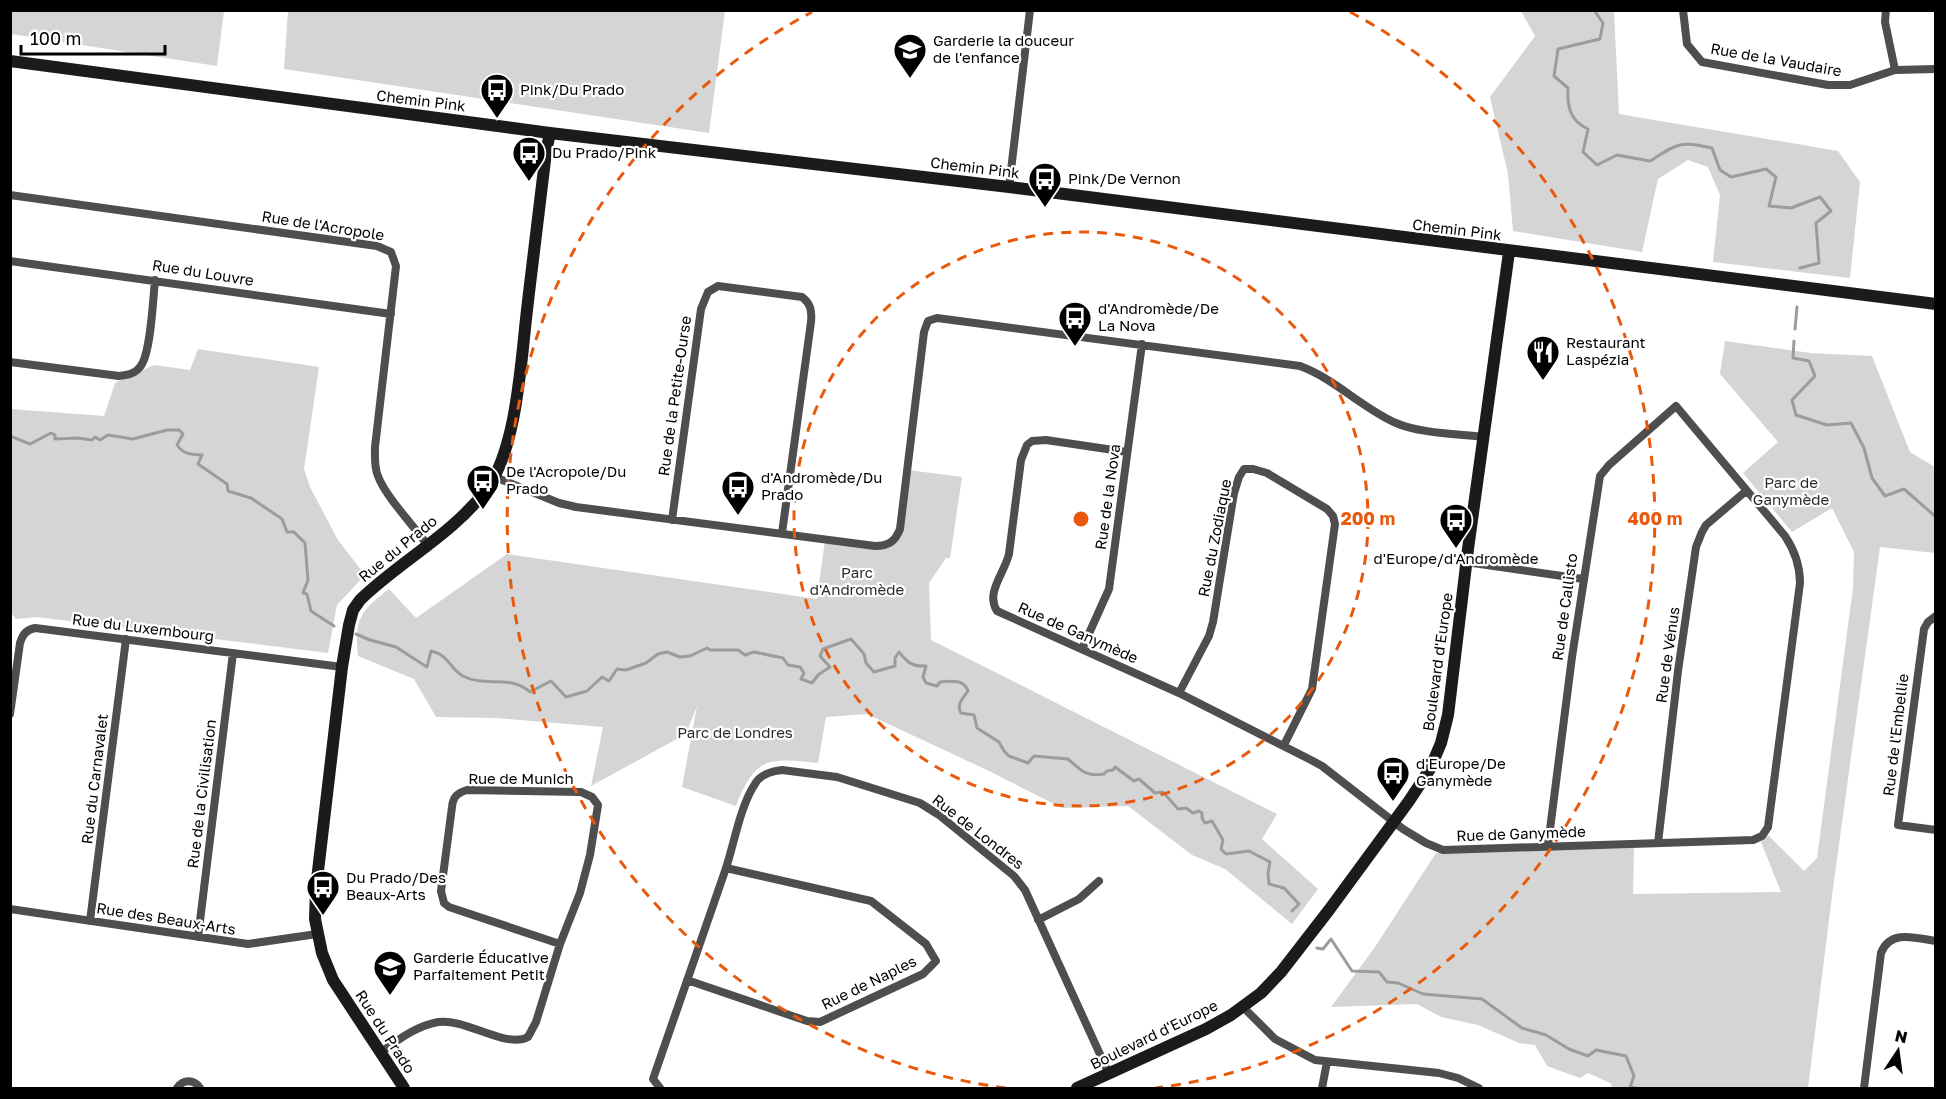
<svg xmlns="http://www.w3.org/2000/svg" width="1946" height="1099" viewBox="0 0 1946 1099" font-family="'Golos Text',sans-serif">
<style>
.green{fill:#d5d5d5}
.lines{fill:none;stroke-linecap:round;stroke-linejoin:round}
.stream{stroke:#9c9c9c;stroke-width:3}
.street{stroke:#4e4e4e;stroke-width:8}
.secondary{stroke:#1b1b1b;stroke-width:12}
.ring{fill:none;stroke:#e8590c;stroke-width:3;stroke-dasharray:10 8}
.labels{text-anchor:middle;stroke-width:4.5;stroke-linejoin:round;paint-order:stroke}
.poi-label{font-size:15px;fill:#000;stroke:#fff;text-anchor:start}
.street-label{font-size:15px;fill:#000;stroke:#fff}
.park-label{font-size:15px;fill:#2c2c2c;stroke:#fff}
.centre{fill:#e8590c;stroke:#fff;stroke-width:3}
.ring-label{font-size:18px;text-anchor:middle;font-weight:bold;fill:#e8590c;stroke:#fff;stroke-width:4.5;stroke-linejoin:round;paint-order:stroke}
</style>
<rect width="100%" height="100%" fill="#fff"/>
<path class="green" d="M10,11h214l-7,55 -206,-32z
M288,11h437l-16,122 -425,-64z
M1521,11h93l5,103 219,37 22,31 -10,96 -137,-16 7,-67 -12,-28 -20,-7 -30,19 -16,73 -129,-21 -5,-57 -18,-77 45,-61z
M1725,341l86,12 61,3 38,96 25,15v86l-55,-6 -47,341 -25,200h-195l-3,-5 -22,-10 -8,5 -33,-12 -12,-21 -16,-2 -41,-18 -37,-8 -24,-13 -86,3 44,-60 61,-94 198,-5 -1,46 148,-2 -20,-50 7,-7 36,36 13,-13 36,-270 1,-36 -22,-44 -40,24 -49,-59 35,-31 -58,-68z
M198,349l121,18 -15,102 6,18 28,53 27,35 -28,30 -9,48 -291,-36 -21,2 -5,-6v-204l93,7 11,-33 39,-18 36,5z
M908,470l54,7 -12,81h-4l-17,25 2,57 346,174 -15,25 56,50 -26,35 -67,-55 -33,-14 -64,-49 -66,2 -73,-37 -122,-57 -41,3 -8,46c-49,-5 -63,-7 -82,43l-54,-19 15,-81 -11,28 -95,52 12,-59 -107,-9 -60,-1 -22,-38 -56,-23c-4,-36 2,-45 31,-67l27,29 91,-64 310,45 8,-59 50,6 19,-5z"/>
<g class="lines">
<path class="stream" d="M1594,10l9,13 -3,16 -42,10 -4,27 14,12c-1,18 2,33 20,41l-5,23 14,13 20,-10 33,6c27,-17 30,-21 62,-13l8,22 11,7 35,-8 10,8 -7,29 22,2 29,-11 11,14 -15,12 3,40 -19,5
M1795,329l2,-22
M1794,341l-1,17 16,3 6,15 -23,24 4,15 31,10 24,-2 13,25 8,30 13,18 19,-7 32,28
M10,436l20,8 21,-11 4,2v4l22,-1 15,2 3,-3 5,3 8,-5 25,4 34,-9h12l4,4 -6,11c7,10 14,9 25,10l-4,9 29,20 1,7 23,7 31,21 5,13h7l11,11 3,37 -5,13 4,1 4,17 23,15
M356,634l14,6 26,7 31,20 4,-16c18,4 19,18 32,25 22,12 48,-2 67,16l21,-11 15,16 21,-6 15,-14 7,4 8,-12 9,1 20,-7 12,-9 9,-2 13,5 10,-1 17,-8 3,2h28l7,5 9,-3 29,6 5,7 12,2 4,6 -3,6 11,4 6,-8 12,-8 -10,-11 3,-7 28,-10 13,15 2,9 8,9 21,-6v-8l4,-6c8,10 13,15 27,14l-3,11 3,6 11,3 3,-4c11,-1 24,-3 28,9 -5,7 -12,14 -7,22l13,2 3,13 22,14 5,9 5,5 19,7 6,-7 34,3c13,11 17,18 36,15l3,-3 6,-1 2,-3 19,14 5,-2 16,14 8,-1 15,17 8,-1 7,5 6,-2 3,2v5l3,5 7,-2 11,19 -2,9 5,5 23,-3 21,11 -2,11 1,11 15,4 15,16 -7,7
M1317,948l6,1 8,-10 21,32 27,1 8,10 11,1 25,11 59,5 40,29 24,7 23,14 19,7 8,-6 30,6 8,20 -4,11 5,1"/>
<path class="street" d="M1683,10l4,34 15,18 126,23h22l45,-15 41,-1
M1886,10l-1,12 10,48
M1009,187l21,-177
M10,195l367,51 14,6 5,14 -21,181c0,10 -1,20 3,29 7,20 37,51 50,70
M10,261l381,53
M10,362l109,14c8,-1 16,-2 21,-9 11,-12 13,-69 15,-87
M1127,452l-81,-12 -14,1 -5,4 -6,15 -12,94c-4,18 -24,39 -12,57l182,82 132,67 11,6 81,63 23,14 17,7 310,-10 9,-4 6,-9 32,-244c0,-17 -5,-32 -15,-47l-109,-130 -67,59 -9,11 -28,181 -24,188
M495,477l64,26 17,4 299,39c13,0 20,-4 25,-17l24,-197 4,-11 9,-3 363,48c35,13 62,42 96,57 22,10 62,11 87,14
M672,520l29,-211 7,-17 10,-6 84,11c9,7 10,14 9,25l-29,211
M1466,562l117,17
M1936,616l-8,6 -4,7 -26,196 38,5
M1082,649l27,-60 33,-245
M1179,693l30,-57 4,-14 21,-129 5,-16 5,-8h9l14,4 60,36 6,7 2,8 -23,165 -28,56
M10,714l10,-71c3,-9 6,-13 15,-15l307,39
M1658,843l20,-172 18,-124 6,-15 4,-7 40,-34
M10,909l238,35 69,-10
M1038,920l41,-21 20,-18
M90,921l36,-282
M198,937l35,-284
M687,980l120,41 13,1 103,-48 13,-13 -10,-17 -55,-43 -145,-33
M1243,1007l32,32 40,21 124,13 19,5 21,10
M381,1052c17,-12 35,-26 57,-30 28,-4 68,27 90,15l8,-15 24,-78 20,-51 10,-38 8,-50 -6,-8 -11,-5 -114,-2c-10,3 -14,7 -15,17l-11,84 3,12 5,4 111,37
M177,1088c6,-9 17,-9 23,0
M660,1088l-7,-9c24,-70 48,-139 72,-208 9,-26 15,-65 30,-87 5,-9 17,-13 27,-14l55,7 83,26 19,12 75,61 11,14 84,184
M1322,1088l5,-26
M1864,1088l17,-135c9,-24 35,-15 55,-12"/>
<path class="secondary" d="M10,61l540,72 459,54 927,117
M404,1088l-71,-108 -11,-27 -7,-34 1,-31 26,-221 7,-42 4,-15 7,-10c40,-39 92,-65 126,-110 31,-40 35,-130 41,-180 6,-53 13,-106 19,-158l4,-19
M1077,1088l129,-59 25,-14 30,-22 20,-21 48,-62 80,-109 21,-32 11,-26 7,-28 20,-166 41,-297"/>
</g>
<g class="ring">
<circle cx="1081" cy="519" r="287"/>
<path d="M1006 1088A574 574 0 0 1 812 12M1350 12A574 574 0 0 1 1156 1088"/>
</g>
<defs>
<symbol id="school-pin" viewBox="-11 -11 22 30"><path d="M0 17L-7.5 6A9.5 9.5 0 1 1 7.5 6Z" fill="#000" stroke="#fff"/><path d="M0-5L7-2L0 1L-7-2ZM-4 1L0 2.5L4 1V4Q0 6-4 4Z" fill="#fff"/></symbol>
<symbol id="bus-pin" viewBox="-11 -11 22 30"><path d="M0 17L-7.5 6A9.5 9.5 0 1 1 7.5 6Z" fill="#000" stroke="#fff"/><path d="M-5-6H5V4H4V6H2V4H-2V6H-4V4H-5ZM-3.5-4V0h7V-4ZM-3.5 1.2v1.5H-2V1.2ZM2 1.2v1.5H3.5V1.2Z" fill="#fff"/></symbol>
<symbol id="restaurant-pin" viewBox="-11 -11 22 30"><path d="M0 17L-7.5 6A9.5 9.5 0 1 1 7.5 6Z" fill="#000" stroke="#fff"/><path d="M-5-6h1v4h1v-4h1v4h1v-4h1v5L-1.5 .5V6h-2V.5L-5-1ZM5-6V6H3V1.5H1.5Q1.5-4 5-6Z" fill="#fff"/></symbol>
</defs>
<g fill-rule="evenodd">
<use href="#school-pin" x="891" y="31" width="38" height="52"/>
<use href="#bus-pin" x="478" y="71" width="38" height="52"/>
<use href="#bus-pin" x="510" y="134" width="38" height="52"/>
<use href="#bus-pin" x="1026" y="160" width="38" height="52"/>
<use href="#bus-pin" x="1056" y="299" width="38" height="52"/>
<use href="#restaurant-pin" x="1524" y="333" width="38" height="52"/>
<use href="#bus-pin" x="464" y="462" width="38" height="52"/>
<use href="#bus-pin" x="719" y="468" width="38" height="52"/>
<use href="#bus-pin" x="1437" y="501" width="38" height="52"/>
<use href="#bus-pin" x="1374" y="754" width="38" height="52"/>
<use href="#bus-pin" x="304" y="868" width="38" height="52"/>
<use href="#school-pin" x="371" y="948" width="38" height="52"/>
</g>
<g class="labels">
<g class="poi-label">
<text x="933" y="46">Garderie la douceur<tspan x="933" dy="17">de l'enfance</tspan></text>
<text x="520" y="95">Pink/Du Prado</text>
<text x="552" y="158">Du Prado/Pink</text>
<text x="1068" y="184">Pink/De Vernon</text>
<text x="1098" y="314">d'Andromède/De<tspan x="1098" dy="17">La Nova</tspan></text>
<text x="1566" y="348">Restaurant<tspan x="1566" dy="17">Laspézia</tspan></text>
<text x="506" y="477">De l'Acropole/Du<tspan x="506" dy="17">Prado</tspan></text>
<text x="761" y="483">d'Andromède/Du<tspan x="761" dy="17">Prado</tspan></text>
<text x="1456" y="564" text-anchor="middle">d'Europe/d'Andromède</text>
<text x="1416" y="769">d'Europe/De<tspan x="1416" dy="17">Ganymède</tspan></text>
<text x="346" y="883">Du Prado/Des<tspan x="346" dy="17">Beaux-Arts</tspan></text>
<text x="413" y="963">Garderie Éducative<tspan x="413" dy="17">Parfaitement Petit</tspan></text>
</g>
<g class="street-label">
<text transform="translate(1776 60) rotate(10)" y="5">Rue de la Vaudaire</text>
<text transform="translate(421 101) rotate(7)" y="5">Chemin Pink</text>
<text transform="translate(975 168) rotate(7)" y="5">Chemin Pink</text>
<text transform="translate(323 226) rotate(9)" y="5">Rue de l'Acropole</text>
<text transform="translate(1457 230) rotate(7)" y="5">Chemin Pink</text>
<text transform="translate(203 273) rotate(9)" y="5">Rue du Louvre</text>
<text transform="translate(675 396) rotate(-82)" y="5">Rue de la Petite-Ourse</text>
<text transform="translate(1108 497) rotate(-82)" y="5">Rue de la Nova</text>
<text transform="translate(1215 538) rotate(-79)" y="5">Rue du Zodiaque</text>
<text transform="translate(398 549) rotate(-39)" y="5">Rue du Prado</text>
<text transform="translate(1565 607) rotate(-82)" y="5">Rue de Callisto</text>
<text transform="translate(143 628) rotate(7)" y="5">Rue du Luxembourg</text>
<text transform="translate(1078 633) rotate(24)" y="5">Rue de Ganymède</text>
<text transform="translate(1668 655) rotate(-82)" y="5">Rue de Vénus</text>
<text transform="translate(1438 662) rotate(-82)" y="5">Boulevard d'Europe</text>
<text transform="translate(1896 735) rotate(-83)" y="5">Rue de l'Embellie</text>
<text transform="translate(95 779) rotate(-83)" y="5">Rue du Carnavalet</text>
<text x="521" y="784">Rue de Munich</text>
<text transform="translate(202 794) rotate(-83)" y="5">Rue de la Civilisation</text>
<text transform="translate(978 832) rotate(38)" y="5">Rue de Londres</text>
<text transform="translate(1521 834) rotate(-2)" y="5">Rue de Ganymède</text>
<text transform="translate(166 919) rotate(9)" y="5">Rue des Beaux-Arts</text>
<text transform="translate(869 983) rotate(-26)" y="5">Rue de Naples</text>
<text transform="translate(385 1032) rotate(57)" y="5">Rue du Prado</text>
<text transform="translate(1154 1035) rotate(-26)" y="5">Boulevard d'Europe</text>
</g>
<g class="park-label">
<text x="1791" y="488">Parc de<tspan x="1791" dy="17">Ganymède</tspan></text>
<text x="857" y="578">Parc<tspan x="857" dy="17">d'Andromède</tspan></text>
<text x="735" y="738">Parc de Londres</text>
</g>
</g>
<circle cx="1081" cy="519" r="9" class="centre"/>
<g class="ring-label">
<text x="1368" y="525">200 m</text>
<text x="1655" y="525">400 m</text>
</g>
<rect width="1946" height="1099" fill="none" stroke="#000000" stroke-width="24"/>
<g transform="translate(1898 1051) rotate(13)" stroke="#ffffff" stroke-width="4.5" paint-order="stroke">
<path d="M0-4.5L10 22L0 15L-10 22Z" fill="#000000"/>
<text y="-9" font-size="16" font-weight="bold" text-anchor="middle" fill="#000000">N</text>
</g>
<path d="M21 45v9h144v-9" fill="none" stroke="#000000" stroke-width="3"/>
<text x="30" y="45" font-size="18" fill="#000000" stroke="#ffffff" stroke-width="4.5" paint-order="stroke">100 m</text>
</svg>
